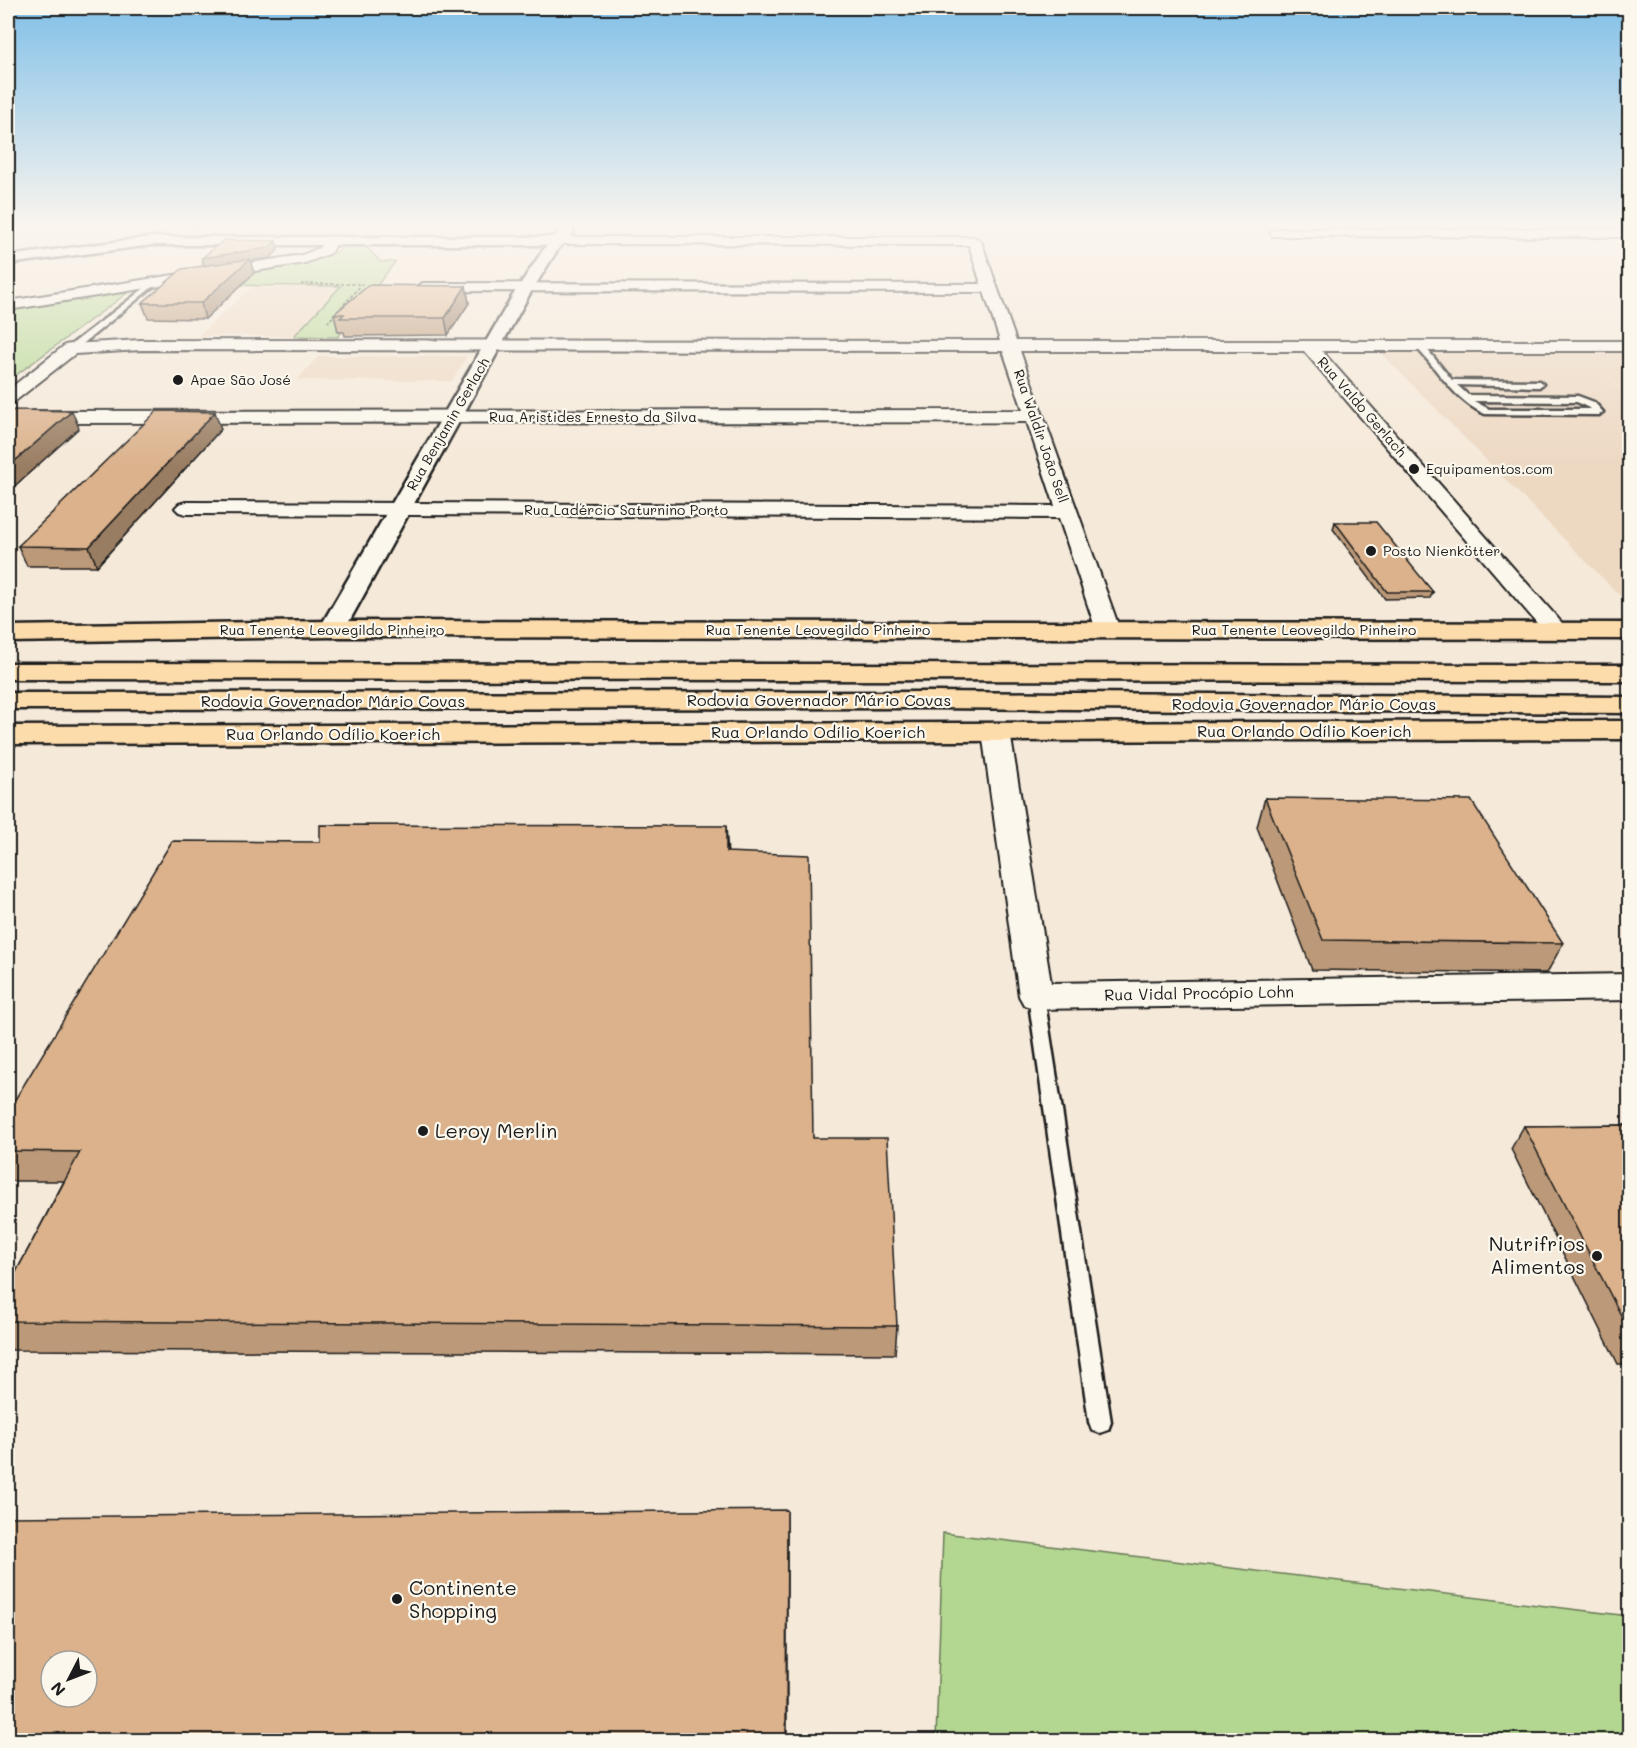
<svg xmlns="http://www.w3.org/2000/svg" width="1637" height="1748" viewBox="0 0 1637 1748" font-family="Mali,sans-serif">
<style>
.built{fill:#edd8c2}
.green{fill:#b3d791;stroke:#687a56;stroke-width:1.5}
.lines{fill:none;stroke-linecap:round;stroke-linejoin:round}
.stream{fill:#5d8996;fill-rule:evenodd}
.service-casing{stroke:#1c1c1c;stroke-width:5}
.minor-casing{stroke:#1c1c1c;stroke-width:4}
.tertiary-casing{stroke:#1c1c1c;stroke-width:5}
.secondary-casing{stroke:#1c1c1c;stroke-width:5}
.primary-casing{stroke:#1c1c1c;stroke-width:5}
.motorway-casing{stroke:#1c1c1c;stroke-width:5}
.path{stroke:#1c1c1c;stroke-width:1.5;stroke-dasharray:3 2;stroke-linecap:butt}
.service{fill:#fbf7ec;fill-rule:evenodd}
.minor{fill:#fbf7ec;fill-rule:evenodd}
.tertiary{fill:#fbf7ec;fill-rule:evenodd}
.secondary{fill:#fbf7ec;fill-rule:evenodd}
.primary{fill:#fddcac;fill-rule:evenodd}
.motorway{fill:#fddcac;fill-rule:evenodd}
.wall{fill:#bc9978;stroke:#1c1c1c;stroke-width:1.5}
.shaded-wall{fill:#997d62;stroke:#1c1c1c;stroke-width:1.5}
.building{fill:#dbb28c;stroke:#1c1c1c;stroke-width:1.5;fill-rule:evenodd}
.poi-dot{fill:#1c1c1c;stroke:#fbf7ec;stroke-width:2}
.labels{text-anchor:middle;stroke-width:4.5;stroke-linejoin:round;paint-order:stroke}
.far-poi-label{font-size:14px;fill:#1c1c1c;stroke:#fbf7ec;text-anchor:start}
.far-street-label{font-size:14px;fill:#1c1c1c;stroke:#fbf7ec}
.street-label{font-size:16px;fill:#1c1c1c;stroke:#fbf7ec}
.near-poi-label{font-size:20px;fill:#1c1c1c;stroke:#fbf7ec;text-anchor:start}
</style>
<rect width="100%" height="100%" fill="#f5e9d9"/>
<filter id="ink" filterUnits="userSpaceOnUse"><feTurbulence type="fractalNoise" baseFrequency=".0167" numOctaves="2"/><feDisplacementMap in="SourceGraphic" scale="12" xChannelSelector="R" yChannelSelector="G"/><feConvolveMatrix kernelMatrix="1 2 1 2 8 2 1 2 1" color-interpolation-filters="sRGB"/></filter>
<g filter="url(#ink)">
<path class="built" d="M254,285l87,1 -47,50h-96z
M1378,350h251v43l-24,-17 24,19v210z
M318,356h149l-15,25 -155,-1z"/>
<path class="green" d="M346,243h16l19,19h14l-57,75 -44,-1 47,-50 -160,-1 141,-28 17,-6z
M130,291l-122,90v-71z
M943,1533l686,83v124h-693z"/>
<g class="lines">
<path class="stream" d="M136,224l66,2 31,-2 -31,4z"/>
<defs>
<path id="service" d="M151,283l5,1 -82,67h-6v-4z
M1416,343h6l30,37 87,1 4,3 -4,3 -82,-2 11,10 110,1 16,6 9,10 -4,3 -114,-1c-30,-13 -47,-44 -69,-67zM1474,401l103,1 14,7h-102z
M1036,990l6,2 2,4 67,426 -3,8 -8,3 -8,-3 -3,-8 -61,-426 2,-4z"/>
<path id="minor" d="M1277,229h353v8l-358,-1 -2,-3z
M333,236l7,4 -11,14 -24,9 -297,47v-9l294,-46 17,-7 9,-11z
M561,237h413l7,4 35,100h614v10h-308l247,280 -3,5 -9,2 -9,-2 -244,-285h-284l100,279 -3,5 -9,2 -9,-2 -3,-5 -37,-112 -873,-4 -7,-2 -4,-4 4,-4 7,-2 869,4 -28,-84 -995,1 -9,-6 9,-6 991,-1 -20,-59 -862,-1 -66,4 -61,48 -6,1v-13l57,-45 6,-1 70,-4 859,1 -16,-49 -561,-1 -7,-4 7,-4 558,1 -12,-39 -413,-1 -2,-3z
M996,724l10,2 4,6 41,251 579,-9v26l-594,9 -12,-4 -5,-9 -37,-264 4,-6z"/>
<path id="tertiary" d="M152,237h409l7,4 -7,4h-409l-144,19v-8z"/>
<path id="secondary" d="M558,224h14l1,9 -15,16 -29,46 -184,334 -4,5 -9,3 -9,-3 -4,-5 194,-334 35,-52 11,-11z"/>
<path id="primary" d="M332,621l1298,2v16l-1298,-2 -324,5v-16z
M1630,721v18l-1622,5v-18z"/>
<path id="motorway" d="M8,663l1622,2v16l-1622,-2z
M929,692l701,5v16l-701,-5 -921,1v-16z"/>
</defs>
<use href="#service" class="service-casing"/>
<use href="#minor" class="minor-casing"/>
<use href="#tertiary" class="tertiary-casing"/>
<use href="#secondary" class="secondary-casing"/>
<use href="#primary" class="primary-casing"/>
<use href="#motorway" class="motorway-casing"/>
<path class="path" d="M301,284h61l-34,38"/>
<use href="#service" class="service"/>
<use href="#minor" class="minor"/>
<use href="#tertiary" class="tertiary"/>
<use href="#secondary" class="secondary"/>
<use href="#primary" class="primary"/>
<use href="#motorway" class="motorway"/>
</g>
<path class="wall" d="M278,250l-8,8 -20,3 4,12 -49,46 -57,-1 -6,-15 62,-37 -2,-8z
M466,286l3,17 -21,32 -103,1 -1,-4h-6l-4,-18z
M221,429l-124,137h-70l-9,-20z
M1335,522l98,70 -3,6 -45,1 -52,-70z
M1265,798l298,145 -16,30 -235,-3 -55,-143z
M728,852l85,286 84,188 -2,28 -883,-4 -4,-6v-57l56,-106h-56v-70z
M1629,1125v239h-11l-107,-215 13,-23z"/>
<path class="shaded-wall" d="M276,241l2,9 -8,8 -20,3 4,12 -49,46 -4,-16 4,-35 -3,-10z
M466,286l3,17 -21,32 -3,-17z
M72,411l7,17 -71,64v-25z
M215,412l6,17 -124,137 -8,-19z
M726,826l2,29 -2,-3z
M787,1510v230h-1z"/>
<path class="building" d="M224,240l52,1 -8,7 -66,10z
M250,259l-49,44h-59l40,-34z
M369,285l97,1 -21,32h-105l4,-4h-10z
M14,410l58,1 -64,56v-52z
M157,411l58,1 -126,135 -71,-1z
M1335,522h41l57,70h-46z
M1265,798l206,2 92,143 -240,-3z
M320,825l406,1v26l83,3 4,283h74l10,188 -889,-5v-34l72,-135 -72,-1v-40l164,-270 148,1z
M1629,1125v206l-105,-205z
M787,1510l-1,230h-778v-223zM51,1661h36v36h-36z"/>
</g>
<linearGradient id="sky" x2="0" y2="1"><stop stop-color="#81c0e8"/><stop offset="0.48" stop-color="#faf5ee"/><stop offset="1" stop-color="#faf5ee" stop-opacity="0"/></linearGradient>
<rect width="1637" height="468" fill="url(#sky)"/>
<g class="poi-dot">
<circle cx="178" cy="380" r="6"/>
<circle cx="1414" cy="469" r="6"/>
<circle cx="1371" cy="551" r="6"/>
<circle cx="423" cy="1131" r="6"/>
<circle cx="1597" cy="1256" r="6"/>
<circle cx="397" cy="1599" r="6"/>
</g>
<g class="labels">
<g class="far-poi-label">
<text x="190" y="385">Apae São José</text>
<text x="1426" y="474">Equipamentos.com</text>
<text x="1383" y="556">Posto Nienkötter</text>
</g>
<g class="far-street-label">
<text transform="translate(1362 407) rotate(49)" y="5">Rua Valdo Gerlach</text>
<text x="593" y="422">Rua Aristides Ernesto da Silva</text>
<text transform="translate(448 424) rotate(-60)" y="5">Rua Benjamin Gerlach</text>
<text transform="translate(1041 436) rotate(71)" y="5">Rua Waldir João Sell</text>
<text x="626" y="515">Rua Ladércio Saturnino Porto</text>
<text x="332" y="635">Rua Tenente Leovegildo Pinheiro</text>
<text x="818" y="635">Rua Tenente Leovegildo Pinheiro</text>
<text x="1304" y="635">Rua Tenente Leovegildo Pinheiro</text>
</g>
<g class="street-label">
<text x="819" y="706">Rodovia Governador Mário Covas</text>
<text x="333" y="707">Rodovia Governador Mário Covas</text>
<text x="1304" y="710">Rodovia Governador Mário Covas</text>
<text x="1304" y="737">Rua Orlando Odílio Koerich</text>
<text x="818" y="738">Rua Orlando Odílio Koerich</text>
<text x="333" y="740">Rua Orlando Odílio Koerich</text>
<text transform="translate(1199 993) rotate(-1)" y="6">Rua Vidal Procópio Lohn</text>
</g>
<g class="near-poi-label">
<text x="435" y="1138">Leroy Merlin</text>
<text x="1585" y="1251" text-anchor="end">Nutrifrios<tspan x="1585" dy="23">Alimentos</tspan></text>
<text x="409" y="1595">Continente<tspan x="409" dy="23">Shopping</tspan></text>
</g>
</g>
<rect width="1637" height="1748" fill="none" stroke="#fbf7ec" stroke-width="30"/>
<rect x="15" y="15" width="1607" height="1718" fill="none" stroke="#1c1c1c" stroke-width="2" filter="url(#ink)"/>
<g transform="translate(69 1679) rotate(228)"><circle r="28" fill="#fbf7ec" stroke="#a29f99" stroke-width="1.5"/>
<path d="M0-4.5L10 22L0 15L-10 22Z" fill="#1c1c1c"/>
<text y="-9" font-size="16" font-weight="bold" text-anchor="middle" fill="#1c1c1c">N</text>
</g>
</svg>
